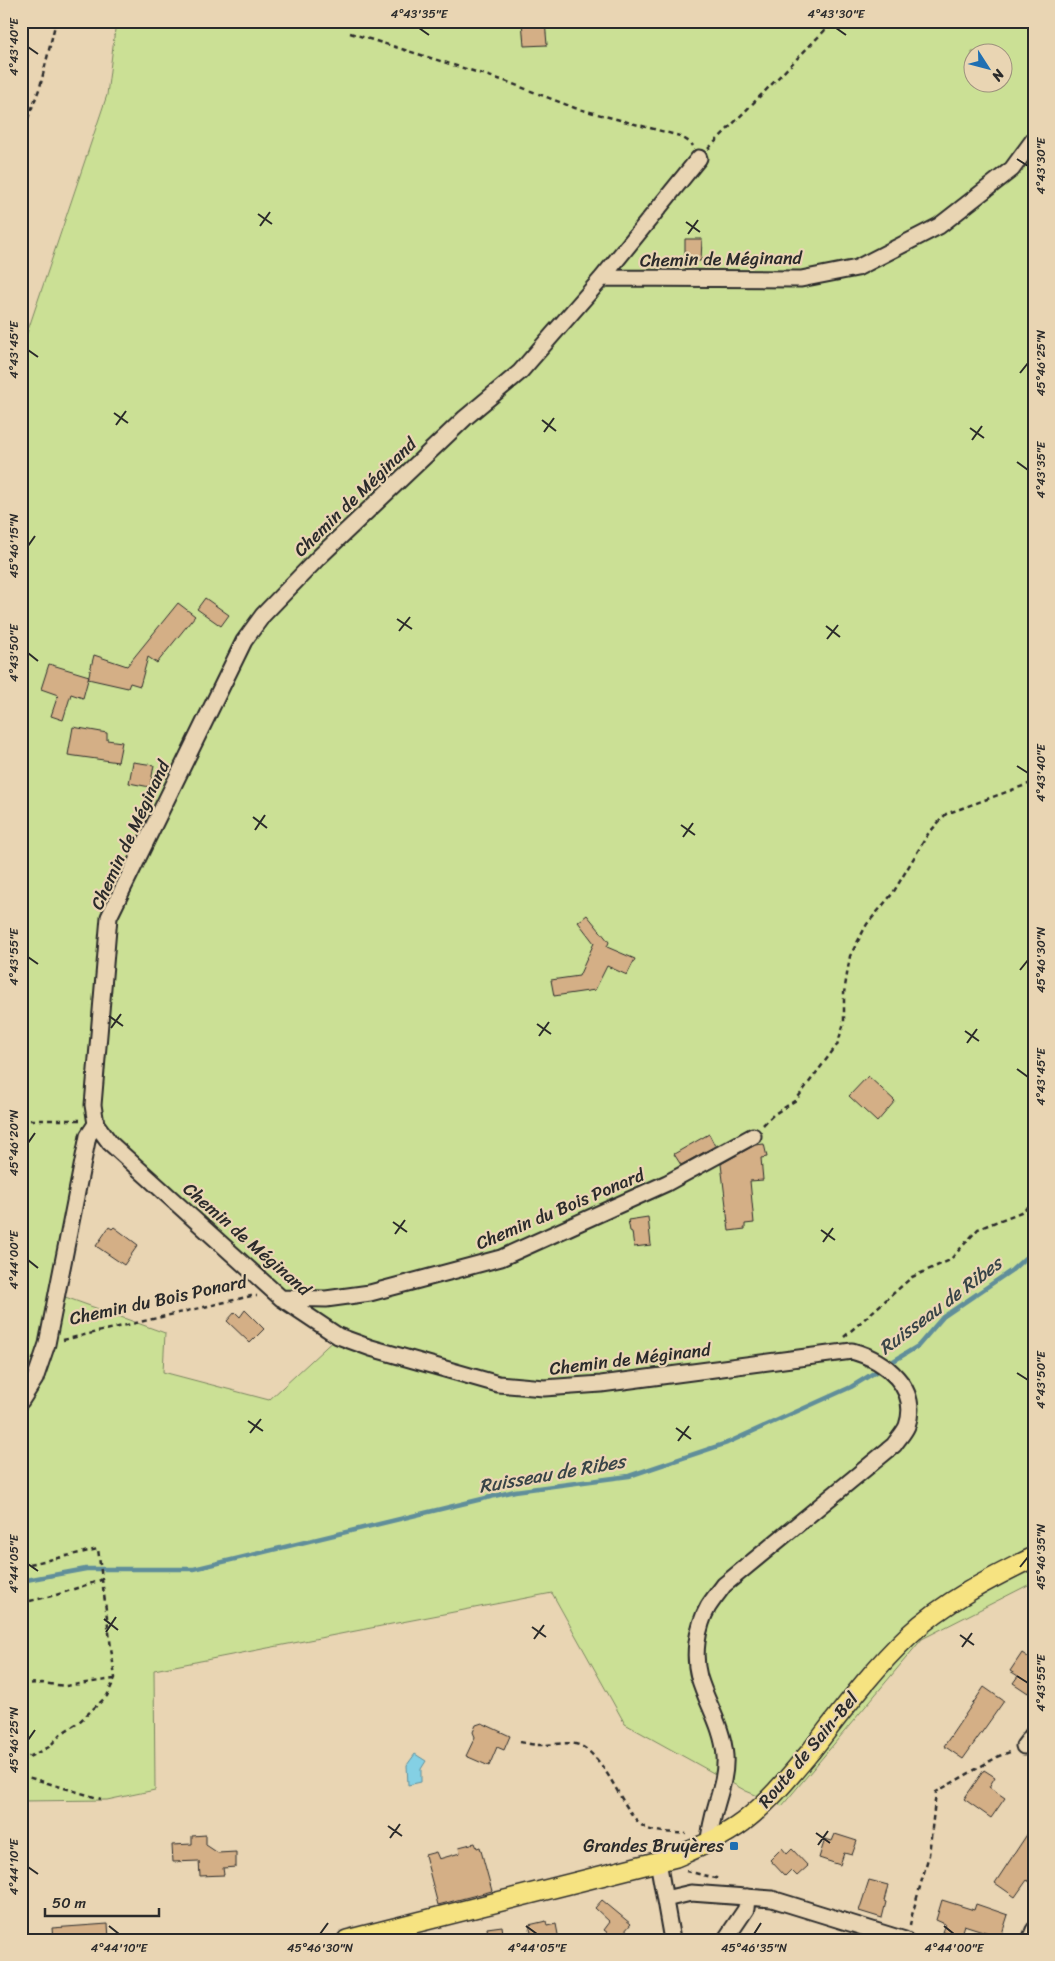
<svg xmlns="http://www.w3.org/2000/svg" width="1055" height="1961" viewBox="0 0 1055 1961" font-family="Sriracha,sans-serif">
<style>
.green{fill:#cbe095;stroke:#7b8660;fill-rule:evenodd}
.water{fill:#84d0e4;stroke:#608e9a}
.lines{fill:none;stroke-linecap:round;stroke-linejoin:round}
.stream{stroke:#608e9a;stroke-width:4.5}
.building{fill:#d4af86;stroke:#2b2b2b}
.minor-casing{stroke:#2b2b2b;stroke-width:19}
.major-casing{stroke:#2b2b2b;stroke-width:22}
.path{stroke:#2b2b2b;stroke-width:2.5;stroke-dasharray:5 4;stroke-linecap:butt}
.minor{stroke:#e9d5b3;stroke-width:15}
.major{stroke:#f6e381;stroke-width:19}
.ticks{fill:none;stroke:#2b2b2b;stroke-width:2}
.poi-dot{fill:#1f6fb2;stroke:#e9d5b3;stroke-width:2}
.labels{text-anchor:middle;stroke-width:4.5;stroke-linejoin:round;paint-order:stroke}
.street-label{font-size:18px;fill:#2b2b2b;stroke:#e9d5b3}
.poi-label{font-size:18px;fill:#2b2b2b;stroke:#e9d5b3;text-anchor:end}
.water-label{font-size:19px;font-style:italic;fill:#384447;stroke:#e9d5b3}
.neatline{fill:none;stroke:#2b2b2b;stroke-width:2}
.ticks-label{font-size:12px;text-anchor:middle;fill:#2b2b2b}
</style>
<rect width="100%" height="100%" fill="#e9d5b3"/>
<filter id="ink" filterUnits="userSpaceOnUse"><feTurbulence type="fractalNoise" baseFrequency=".02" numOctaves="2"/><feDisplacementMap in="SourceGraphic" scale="10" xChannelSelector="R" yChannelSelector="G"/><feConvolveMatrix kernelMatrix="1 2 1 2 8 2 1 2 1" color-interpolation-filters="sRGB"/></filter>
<g filter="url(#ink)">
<path class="green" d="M116,21h918v1561l-112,57 -140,167 -36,-15 -121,-67 -73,-131 -398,77 1,120 -48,10 -86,1v-1450l86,-256zM972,52h30v30h-30zM96,1124l185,174 57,38 -69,64 -106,-28 2,-39 -108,-39z"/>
<path class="water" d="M415,1754l11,7 -5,8v13l-13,3 -1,-20z"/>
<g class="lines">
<path class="stream" d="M21,1581l65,-12h108l321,-78 114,-15 98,-33 124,-56 67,-41 25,-29 69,-47 22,-20"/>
</g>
<path class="building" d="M522,21h23l2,24 -23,1z
M685,239h17l-1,22h-16z
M205,598l24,17 -8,11 -24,-17z
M178,603l17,13 -38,47 -9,-6 -8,29 -10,-3 -2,5 -40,-9 6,-24 33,11z
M49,664l40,12 -6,22 -12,-4 -8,26 -12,-4 7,-21 -17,-6z
M73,727l34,6v7l15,2 -4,20 -50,-7z
M133,762l21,3 -4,22 -21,-4z
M587,915l22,27 -2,5 28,12 -8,16 -20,-9 -12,24 -41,6 -3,-16 28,-4 15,-33 -16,-21z
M868,1076l27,25 -18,21 -28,-26z
M709,1134l6,12 -34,19 -7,-11z
M764,1144l3,13 -6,1 2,22 -13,1 4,42 -9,1v5l-16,2 -8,-67 34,-19z
M648,1217l3,28 -17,2 -2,-15 -2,-1 -2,-11z
M109,1227l3,2 2,-2 24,18 -14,20 -28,-19z
M245,1310l19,19 -14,14 -23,-22 8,-9 5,5z
M1022,1653l12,8v23l-6,9 -15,-10 5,-7 -8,-5z
M984,1687l20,14 -41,58 -19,-13z
M482,1723l28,13 -6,14 -7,-3 -8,19 -23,-10 9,-19 -2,-5 3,-7z
M984,1770l11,7 -6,10 16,11 -14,20 -27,-19z
M1034,1824v61l-7,-5 -12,17 -20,-14z
M835,1834l22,7 -5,14 -8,-2 -4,12 -21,-7 6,-19 7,2z
M206,1835v10l12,8 18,-1v15l-13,1 1,7 -24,1 -1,-15 -26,1 -1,-17 20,-1v-8z
M475,1843l2,5 3,-1 12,44 -54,14 -13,-50 11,-3 3,7 21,-6 -1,-6z
M782,1848l5,6 5,-5 16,17 -11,10 -6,-6 -6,6 -15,-16z
M869,1880l19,5 -4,16 2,1 -4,16 -23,-7z
M602,1900l29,24 -14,16 -13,-10 6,-8 -15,-14z
M942,1900l32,10 2,-6 32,11 -8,25h-14l3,-7 -25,-8 -4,12 -18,-5 3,-8 -9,-4z
M546,1921l1,5 9,-2 3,16h-26l-4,-15z
M108,1924l1,15 -56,1 -1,-12z
M502,1926l2,14h-15l-2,-12z"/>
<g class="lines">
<defs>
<path id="minor" d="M699,158l-97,120 -82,94 -55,46 -147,140 -55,57 -19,26 -135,276 -16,188 3,19 14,19 171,155 57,38 33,12 127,36 46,4 57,-4 251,-33c33,9 68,37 55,75 -3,7 -9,13 -13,19l-170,140c-5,7 -11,14 -16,22 -11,20 -15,48 -9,70 8,27 24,50 26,79 2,30 -15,56 -16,86
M602,278l199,1 56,-11 82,-42 73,-57 22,-30
M281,1298l45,1 44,-6 131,-35 166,-75 86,-47
M21,1401l14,-22 12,-35 41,-208 8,-12
M1024,1746l10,-13
M658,1861l14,79
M665,1899l26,-6 81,6 133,41
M725,1940l21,-31 1,-12
M1030,1940l4,-10"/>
<path id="major" d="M347,1940l329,-83c23,-10 47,-20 67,-35 26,-20 47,-46 68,-71 31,-40 61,-81 98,-116 35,-33 82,-57 125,-78"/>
</defs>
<use href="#minor" class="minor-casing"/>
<use href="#major" class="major-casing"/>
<path class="path" d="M350,33l155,48 70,27 105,28 11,7 2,3
M21,136l19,-49 16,-66
M708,149l126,-128
M21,1120h59
M763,1125l10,-10 23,-15 41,-55 7,-22v-30l6,-37 17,-32 26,-31 35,-59 18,-20 88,-32
M844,1337l68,-60 38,-17 28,-31 43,-17 13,-9
M63,1340l188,-44h6
M21,1566l77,-17 17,129 -8,18 -29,27 -16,10 -13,14 -28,14
M21,1603l35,-8 45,-15
M21,1684l21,-1 23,3 49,-7
M520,1742c6,1 13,3 19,3 12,1 31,-5 42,1 30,16 43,73 67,83 11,4 26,3 38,5
M21,1775l80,24
M686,1871l34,8
M910,1926l2,-11 17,-60 7,-63 63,-36 11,-4"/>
<use href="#minor" class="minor"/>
<use href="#major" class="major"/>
</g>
</g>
<path class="ticks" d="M419,28l10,7M836,28l10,7M28,47l10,7M1017,159l11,7M258,214l14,10M686,222l14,10M260,226l10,-14M688,234l10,-14M28,350l10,7M1020,373l8,-10M114,413l14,10M542,420l14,11M116,425l10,-14M970,428l14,10M544,432l10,-14M972,440l10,-14M1017,462l11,8M28,546l7,-10M397,619l15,10M826,626l14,11M399,631l11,-14M827,639l11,-14M28,653l10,8M1017,766l11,7M253,817l14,11M681,825l14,10M255,830l10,-15M683,837l10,-14M28,957l10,7M1020,970l8,-10M109,1016l14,10M537,1024l14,10M111,1028l10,-14M965,1031l14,10M539,1036l10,-14M967,1043l10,-14M1017,1069l11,8M28,1143l7,-10M393,1222l14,10M821,1230l14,10M395,1234l10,-14M823,1242l10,-14M28,1260l10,8M1017,1373l11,7M248,1421l15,10M676,1428l15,11M250,1433l11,-14M678,1441l11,-15M28,1564l10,7M1020,1567l8,-10M104,1619l14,11M532,1627l14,10M106,1632l10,-15M960,1635l14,10M534,1639l10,-14M962,1647l10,-14M1017,1676l11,7M28,1740l7,-10M388,1826l14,10M816,1833l14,10M390,1838l10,-14M818,1845l10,-14M28,1867l10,7M109,1926l10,8M526,1926l11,8M944,1926l10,8M320,1934l8,-11M754,1934l7,-11"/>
<rect class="poi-dot" x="729" y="1841" width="10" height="10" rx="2.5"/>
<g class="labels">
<g class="street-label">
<text transform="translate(721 259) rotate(-1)" y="6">Chemin de Méginand</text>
<text transform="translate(355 497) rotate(-44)" y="6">Chemin de Méginand</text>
<text transform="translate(130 835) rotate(-65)" y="6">Chemin de Méginand</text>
<text transform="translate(560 1209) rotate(-23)" y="6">Chemin du Bois Ponard</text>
<text transform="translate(247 1239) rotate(41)" y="6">Chemin de Méginand</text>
<text transform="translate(158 1300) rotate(-12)" y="6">Chemin du Bois Ponard</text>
<text transform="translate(630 1359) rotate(-7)" y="6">Chemin de Méginand</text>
<text transform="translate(808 1750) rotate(-50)" y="6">Route de Sain-Bel</text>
</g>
<g class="poi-label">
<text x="724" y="1852">Grandes Bruyères</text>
</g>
<g class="water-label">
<text transform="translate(940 1305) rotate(-37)" y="7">Ruisseau de Ribes</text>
<text transform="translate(552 1473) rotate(-10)" y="7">Ruisseau de Ribes</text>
</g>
</g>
<rect width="1055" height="1961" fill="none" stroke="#e9d5b3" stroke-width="55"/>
<g transform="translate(988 68) rotate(126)"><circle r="24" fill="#e9d5b3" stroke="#9d917d"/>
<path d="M0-4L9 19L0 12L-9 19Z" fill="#1f6fb2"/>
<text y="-8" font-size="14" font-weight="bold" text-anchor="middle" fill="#2b2b2b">N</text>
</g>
<path d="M45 1908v8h114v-8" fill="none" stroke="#2b2b2b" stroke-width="2.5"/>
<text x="52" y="1908" font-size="15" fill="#2b2b2b" stroke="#e9d5b3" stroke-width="4" paint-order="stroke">50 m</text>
<rect x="28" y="28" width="1000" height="1906" class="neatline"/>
<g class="ticks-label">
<text x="419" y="18">4°43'35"E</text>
<text x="836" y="18">4°43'30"E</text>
<text transform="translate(14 47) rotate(-90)" y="4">4°43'40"E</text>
<text transform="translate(1041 166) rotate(-90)" y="4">4°43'30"E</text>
<text transform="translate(14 350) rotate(-90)" y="4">4°43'45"E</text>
<text transform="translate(1041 363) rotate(-90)" y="4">45°46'25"N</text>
<text transform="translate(1041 470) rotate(-90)" y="4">4°43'35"E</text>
<text transform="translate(14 546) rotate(-90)" y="4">45°46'15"N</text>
<text transform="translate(14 653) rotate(-90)" y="4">4°43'50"E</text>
<text transform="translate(1041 773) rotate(-90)" y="4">4°43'40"E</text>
<text transform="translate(14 957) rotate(-90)" y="4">4°43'55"E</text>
<text transform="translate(1041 960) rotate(-90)" y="4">45°46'30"N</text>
<text transform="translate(1041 1077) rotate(-90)" y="4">4°43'45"E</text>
<text transform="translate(14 1143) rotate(-90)" y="4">45°46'20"N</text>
<text transform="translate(14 1260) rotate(-90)" y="4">4°44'00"E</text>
<text transform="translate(1041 1380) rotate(-90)" y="4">4°43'50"E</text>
<text transform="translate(1041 1557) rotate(-90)" y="4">45°46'35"N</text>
<text transform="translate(14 1564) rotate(-90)" y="4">4°44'05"E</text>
<text transform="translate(1041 1683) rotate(-90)" y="4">4°43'55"E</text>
<text transform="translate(14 1740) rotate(-90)" y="4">45°46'25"N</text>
<text transform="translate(14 1867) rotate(-90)" y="4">4°44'10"E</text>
<text x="119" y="1952">4°44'10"E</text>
<text x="320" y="1952">45°46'30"N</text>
<text x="537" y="1952">4°44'05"E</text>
<text x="754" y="1952">45°46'35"N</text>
<text x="954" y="1952">4°44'00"E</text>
</g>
</svg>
